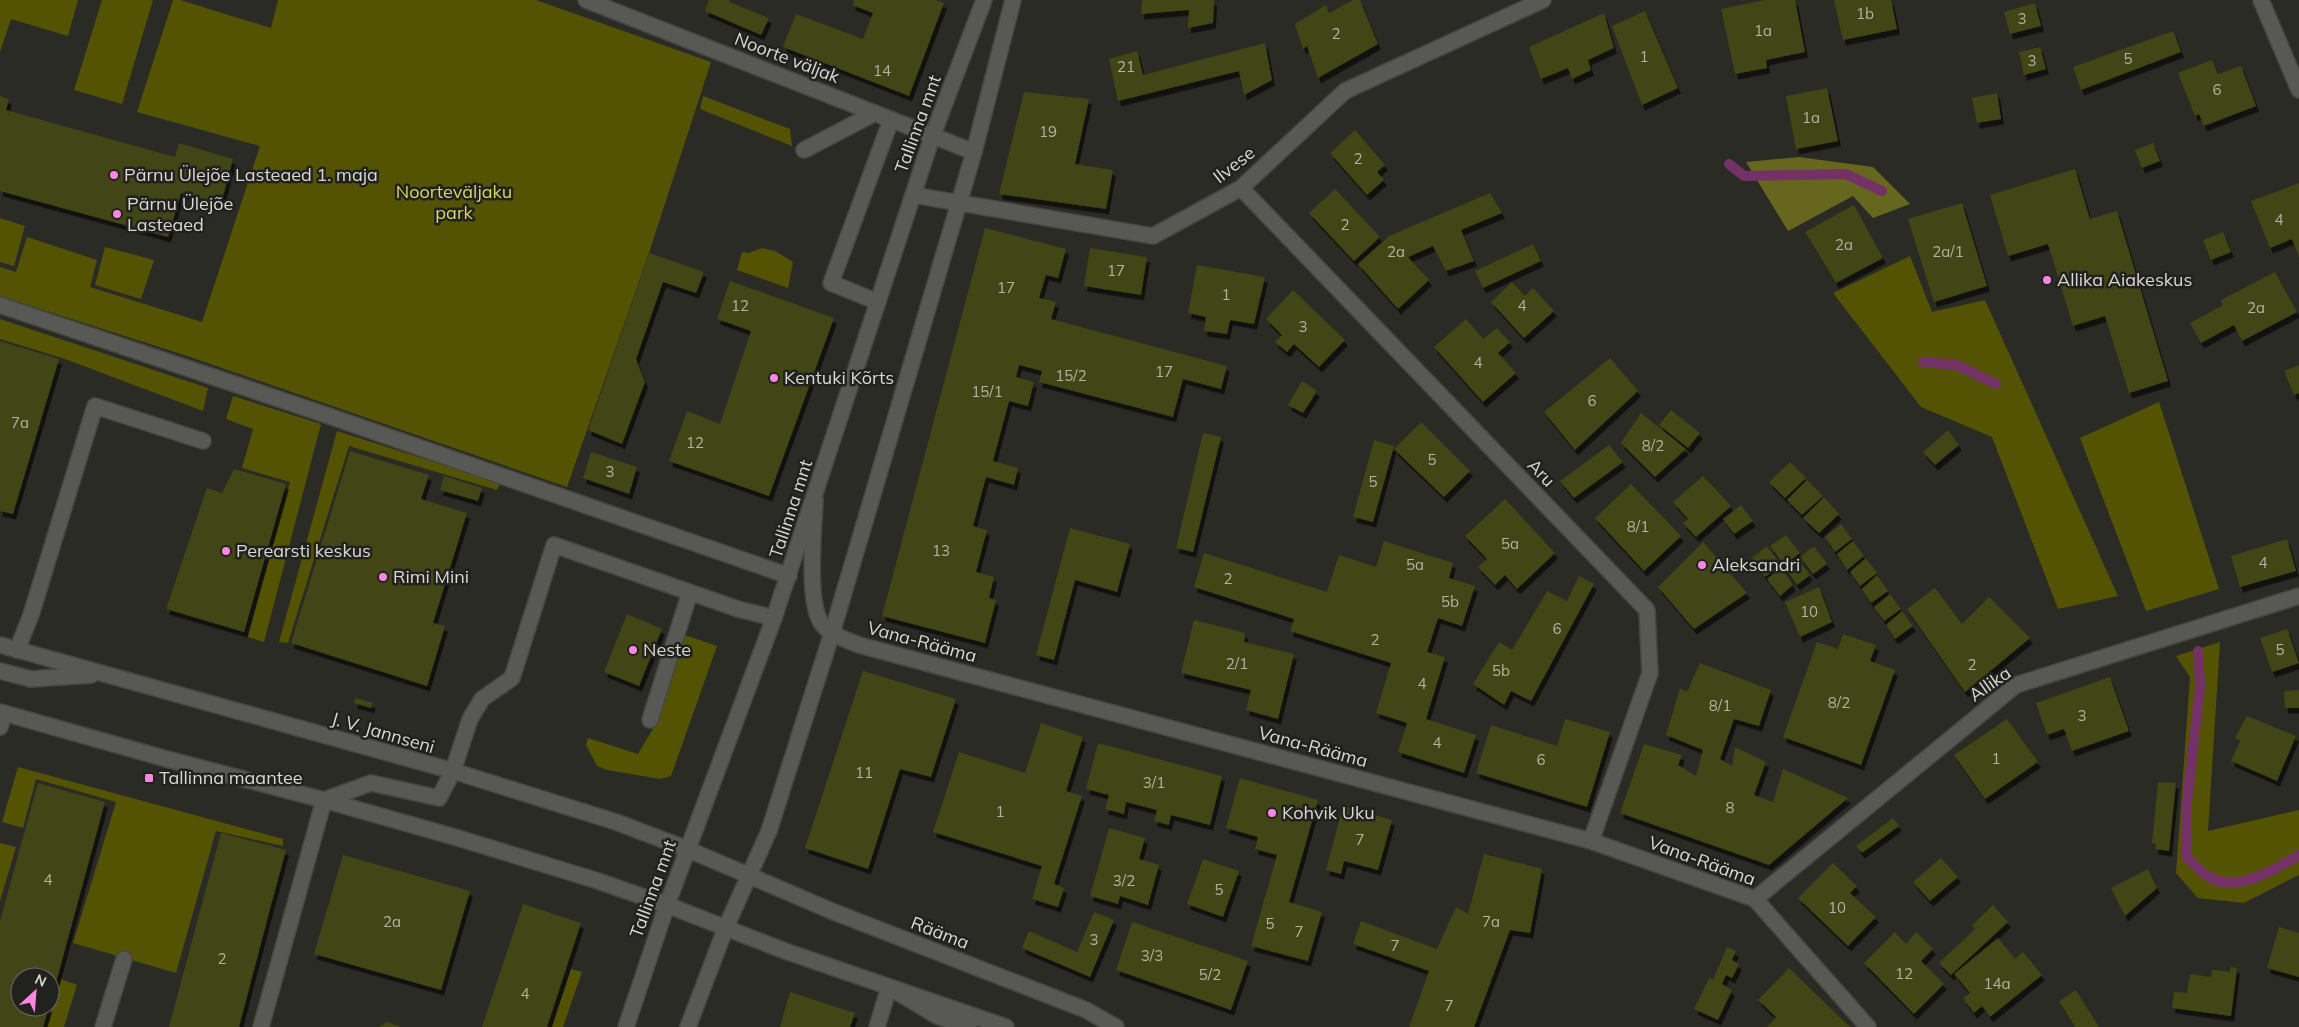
<svg xmlns="http://www.w3.org/2000/svg" width="2299" height="1027" viewBox="0 0 2299 1027" font-family="Mulish,sans-serif">
<style>
.green{fill:#545303}
.forest{fill:#66661e}
.lines{fill:none;stroke-linecap:round;stroke-linejoin:round}
.stream{stroke:#743166;stroke-width:10}
.building{fill:#434412;filter:url(#shadow)}
.lane-casing{stroke:#464642;stroke-width:18}
.street-casing{stroke:#464642;stroke-width:18}
.secondary-casing{stroke:#464642;stroke-width:18}
.lane{stroke:#585954;stroke-width:15}
.street{stroke:#585954;stroke-width:15}
.secondary{stroke:#585954;stroke-width:15}
.poi-dot{fill:#fd86e2;stroke:#21211d;stroke-width:2}
.labels{text-anchor:middle;stroke-width:5;stroke-linejoin:round;paint-order:stroke}
.number-label{font-size:15px;fill:#b3b3a4}
.street-label{font-size:18px;fill:#d8d8d5;stroke:#21211d}
.poi-label{font-size:18px;fill:#d8d8d5;stroke:#21211d;text-anchor:start}
.park-label{font-size:18px;fill:#d7d85d;stroke:#21211d}
</style>
<defs>
<filter id="shadow"><feDropShadow dx="3" dy="5.5" stdDeviation="0" flood-color="#0009"/></filter>
</defs>
<rect width="100%" height="100%" fill="#2b2b26"/>
<path class="green" d="M0,0h78l-10,36 -57,-17 -11,33z
M102,0h51l-31,104 -48,-14z
M173,0h7l91,28 7,-28h258l175,62 -62,191 -82,234 -377,-130 -190,-61v-29l16,5 11,-35 70,23 -7,27 112,35 58,-176 -123,-34z
M703,96l87,33 2,17 -92,-37z
M0,218l25,8 -11,40 -14,-4z
M105,247l49,13 -13,39 -46,-14z
M762,248l13,3 18,11 -5,26 -51,-18 5,-18 7,1z
M1910,256l22,56 53,-12 133,296 -60,13 -66,-172 -71,-30 -88,-114z
M0,319l208,69 -5,23 -138,-52 -65,-20z
M233,396l88,28 -57,218 -16,-5 42,-155 -48,-14 11,-39 -27,-10z
M2159,402l60,187 -73,22 -66,-173z
M337,431l163,52 -3,7 -148,-44 -61,197 -9,-1z
M685,635l32,11 -46,130 -11,3 -53,-9 -10,-4 -11,-21 2,-7 50,16 19,-32z
M2220,642l-12,189 91,-21v65l-55,28 -46,-5 -22,-25 14,-196 -14,-21z
M18,767l265,72v7l-67,-15 -40,142 -103,-30 43,-141 -80,-23 -13,49 -21,-6z
M0,843l16,4 -16,54z
M571,969l11,3 -19,55h-11z
M61,979l16,6 -13,42h-17z"/>
<path class="forest" d="M1799,157l74,10 37,37 -37,14 -20,-22 -65,35 -42,-69z"/>
<g class="lines">
<path class="stream" d="M1729,164l15,12 102,-2 36,17
M1923,362l34,3 39,19
M2198,651l2,35 -13,117 -1,53c7,7 15,17 23,21 29,16 65,-7 90,-22"/>
</g>
<path class="building" d="M709,0h21l-1,2 40,16 -8,17 -56,-24z
M854,0h82l8,3 -35,93 -126,-49 13,-33 67,25 10,-26 -21,-8z
M1142,0h72l-1,23 -25,5 1,-18 -48,4z
M1353,0h7l18,44 -60,34 -11,-32 -4,3 -8,-25 31,-19 3,8z
M1765,0h30l10,52 -39,8 1,8 -32,6 -14,-65z
M1834,0h57l6,29 -54,11z
M2035,3l6,23 -31,8 -6,-22z
M1645,11l33,77 -36,17 -30,-79z
M1604,13l10,35 -26,12 3,10 -19,9 -4,-11 -27,11 -12,-32z
M2173,31l8,21 -100,38 -8,-23z
M1265,43l7,37 -28,15 -5,-24 -121,30 -9,-42 28,-8 6,24z
M2040,47l6,22 -22,6 -5,-23z
M2212,60l6,14 23,-8 15,40 -52,20 -5,-12 -4,2 -17,-43z
M1827,88l11,53 -42,8 -10,-53z
M1024,92l65,7 -14,65 38,6 -7,39 -107,-15z
M1997,93l4,26 -24,4 -5,-25z
M0,96l9,3 -3,11 169,47 4,-14 54,16 -12,45 -40,-11 -13,44 -168,-46z
M1355,130l30,35 -8,7 7,8 -17,15 -37,-42z
M2153,143l7,18 -18,7 -7,-18z
M2075,169l15,50 27,-8 51,170 -39,12 -24,-77 -32,10 -25,-82 -40,12 -18,-61z
M2299,183v74l-7,-18 -22,9 -19,-47z
M1335,189l45,48 -26,24 -45,-48z
M1490,193l12,20 -41,17 13,31 -28,10 -13,-25 -25,11 21,23 -31,29 -40,-45 31,-28z
M1962,203l25,83 -53,16 -26,-83z
M1854,205l29,53 -47,25 -31,-51z
M985,228l81,21 -8,29 -12,-3 -7,23 17,4 -5,17 176,47 -6,23 -38,-10 -10,38 -134,-35 3,-11 -23,-6 -3,12 18,5 -6,24 -19,-5 -16,60 25,7 -4,17 -28,-8 -13,49 14,4 -11,42 18,5 -5,21 7,2 -11,43 -103,-27z
M2223,232l8,20 -20,8 -8,-20z
M1533,244l8,17 -58,27 -8,-17z
M1090,248l57,9 -6,38 -57,-9z
M649,253l55,19 -8,21 -33,-11 -27,77 9,23 -23,62 -34,-14z
M1197,265l68,12 -11,47 -24,-4 -3,14 -23,-3 2,-14 -18,-4z
M2275,272l22,40 -55,29 -8,-16 -33,18 -11,-20 33,-18 -2,-5z
M730,281l104,37 -65,178 -100,-35 18,-50 33,13 31,-93 -34,-12z
M1512,282l13,14 8,-8 21,23 -30,27 -33,-36z
M1293,290l52,50 -26,27 -25,-23 -7,8 -12,-10 7,-7 -16,-16z
M1466,319l17,20 14,-11 13,14 -12,11 18,20 -33,29 -49,-55z
M0,341l59,18 -46,155 -13,-3z
M1610,358l28,33 -63,59 -31,-38z
M2299,365v28l-5,2 -10,-24z
M1302,381l15,10 -14,22 -15,-8z
M1671,410l29,23 -12,15 -29,-23z
M1641,413l45,36 -31,28 -34,-34z
M1421,422l49,49 -26,26 -50,-48z
M1948,430l11,15 -24,20 -12,-13z
M1203,433l18,4 -28,115 -17,-4z
M1374,440l20,6 -21,76 -20,-5z
M1609,445l14,17 -49,36 -14,-17z
M350,451l79,24 -8,24 46,14 -34,110 12,3 -18,60 -136,-43z
M591,452l46,15 -8,27 -46,-16z
M1790,462l16,16 -21,20 -16,-16z
M234,469l52,15 -42,148 -78,-23 41,-121 15,5z
M444,476l38,12 -4,13 -38,-11z
M1703,476l28,30 -35,31 -13,-14 5,-4 -15,-17z
M1807,480l16,16 -21,19 -15,-15z
M1631,484l50,52 -37,35 -49,-53z
M1824,497l15,17 -20,19 -16,-15z
M1505,499l50,54 -38,36 -12,-14 -10,10 -17,-18 9,-8 -22,-23z
M1741,505l12,16 -19,13 -11,-15z
M1841,524l11,15 -17,13 -10,-15z
M1070,528l60,16 -13,48 -42,-12 -21,80 -18,-5z
M1786,535l14,18 -16,12 -14,-19z
M2287,539l9,32 -56,16 -9,-31z
M1384,541l69,22 -4,15 26,8 -13,40 -24,-8 -11,34 18,5 -19,62 50,16 -12,38 -66,-21 9,-29 -31,-10 15,-50 -101,-32 4,-12 -100,-32 10,-34 123,39 12,-37 37,12z
M1853,541l11,15 -17,14 -10,-16z
M1703,542l44,51 -53,36 -36,-42z
M1767,546l14,19 -16,12 -13,-19z
M1814,546l13,18 -14,10 -13,-17z
M1866,558l11,15 -17,13 -10,-14z
M1797,559l13,16 -13,10 -12,-17z
M1781,568l12,17 -13,11 -13,-17z
M1877,575l11,16 -17,12 -9,-14z
M1579,576l15,8 -63,117 -20,-10 -7,14 -31,-21 26,-42 13,8 35,-59 20,10z
M1819,587l13,35 -32,15 -15,-35z
M1935,588l27,36 27,-27 41,41 -65,54 -58,-83z
M1890,594l11,15 -17,12 -10,-14z
M1902,611l11,15 -18,13 -9,-14z
M627,614l35,15 -23,57 -35,-14z
M1194,620l51,13 -1,9 50,12 -16,65 -32,-9 5,-20 -70,-17z
M2287,629l12,34 -27,9 -12,-34z
M1843,634l33,11 -6,16 25,9 -34,95 -78,-28 34,-95 21,7z
M1700,663l71,27 -12,36 -25,-7 -14,40 12,7 3,-19 31,15 -12,33 19,7 10,-33 65,29 -79,67 -149,-52 24,-69 38,11 -4,10 18,11 7,-26 -37,-15 14,-47 7,4z
M863,671l93,28 -25,78 -31,-8 -32,100 -63,-21z
M2110,677l19,54 -57,20 -8,-22 -17,6 -11,-32z
M2299,690v18h-14l-1,-17z
M356,698l17,5 -2,5 -17,-5z
M2247,716l49,20 -19,45 -46,-20 9,-20 -5,-3z
M1565,719l45,13 -23,75 -111,-34 15,-48 66,21z
M2007,719l31,43 -53,37 -31,-44z
M1041,723l42,14 -17,54 16,5 -28,88 10,4 -6,19 -26,-8 10,-33 -109,-34 26,-80 66,21z
M1098,743l124,33 -12,49 -39,-10 -2,10 -15,-4 3,-11 -31,-8 -2,12 -19,-5 4,-14 -23,-6z
M1240,778l78,22 -29,102 33,10 -14,49 -57,-15 26,-91 -22,-6 3,-12 -32,-9z
M2158,782l18,1 -7,68 -14,-2 1,-5 -4,-1z
M38,783l67,19 -54,199 -1,-24h-30v30h29l-6,20h-43v-106z
M1343,806l49,14 -14,50 -34,-9 -3,13 -15,-4z
M1893,818l6,8 -37,27 -6,-7z
M1109,828l36,10 -6,21 20,6 -11,40 -28,-9 -2,8 -28,-8z
M221,833l65,17 -16,59 -31,118h-70z
M1484,854l58,15 -12,64 -20,-3 -36,97h-65l20,-56 -76,-27 8,-23 76,28 19,-42 12,7z
M343,855l127,36 -29,99 -127,-36z
M1941,858l17,19 -28,24 -17,-19z
M1203,859l36,12 -16,46 -36,-13z
M1833,863l24,23 -7,7 26,24 -28,29 -50,-48z
M2148,869l9,19 -32,28 -14,-28z
M523,904l58,19 -34,104h-65z
M1993,905l15,17 -57,53 -12,-12 36,-34 -3,-4z
M1094,912l20,8 -24,57 -68,-29 7,-17 48,21z
M1132,922l116,39 -17,49 -115,-40z
M2279,927l20,6v44l-32,-9z
M1895,932l11,12 10,-12 17,17 -12,12 23,23 -30,30 -50,-51z
M1998,938l17,21 8,-7 19,23 -52,42 -8,-11 -8,7 -11,-15 7,-5 -16,-19z
M1727,947l9,4 -4,9 7,4 -7,14 -6,-3 -4,9 10,6 -14,30 -24,-11 15,-31 4,2z
M2231,967l6,1 -6,48 -59,-8 2,-16 13,1 3,-19 21,3 1,-7 18,2z
M1789,968l61,59h-83l9,-10 -18,-17z
M2076,990l23,37h-24l-16,-26z
M790,992l65,21 -5,14h-70z
M387,1022l14,5h-22z"/>
<g class="lines">
<defs>
<path id="lane" d="M804,150l71,-37
M878,302l-47,-19 60,-163
M17,650l14,-35 64,-209 108,35
M650,720l40,-128
M453,771l17,-52 12,-20 30,-21 42,-133 184,64 36,9
M877,1027l12,-40 48,29 32,11"/>
<path id="street" d="M586,0l388,152
M2261,0l38,90
M1241,188l406,422 3,63 -59,168
M913,195l240,41 88,-48 104,-97 198,-91
M0,305l329,111 460,160
M815,500c-1,28 -9,103 7,124 8,11 25,16 37,21l732,196 164,58 113,128
M0,727l4,-13
M1755,899l261,-214 283,-89
M103,1027l21,-68
M261,1027l63,-227"/>
<path id="secondary" d="M0,645l453,126 163,51 71,27 147,63 252,98 30,17
M0,671l31,8 60,-4
M0,712l163,46 161,42 134,38 137,42 72,25 118,46 221,76
M324,800l47,-17 68,15 14,-27
M626,1027l41,-122 107,-287 158,-481 52,-137
M688,1027l38,-100 43,-96 63,-198 142,-481 39,-152"/>
</defs>
<use href="#lane" class="lane-casing"/>
<use href="#street" class="street-casing"/>
<use href="#secondary" class="secondary-casing"/>
<use href="#lane" class="lane"/>
<use href="#street" class="street"/>
<use href="#secondary" class="secondary"/>
</g>
<g class="poi-dot">
<circle cx="114" cy="175" r="5"/>
<circle cx="117" cy="214" r="5"/>
<circle cx="2047" cy="280" r="5"/>
<circle cx="774" cy="378" r="5"/>
<circle cx="226" cy="551" r="5"/>
<circle cx="1702" cy="565" r="5"/>
<circle cx="383" cy="577" r="5"/>
<circle cx="633" cy="650" r="5"/>
<rect x="144" y="773" width="10" height="10" rx="2.5"/>
<circle cx="1272" cy="813" r="5"/>
</g>
<g class="labels">
<g class="number-label">
<text x="1865" y="19">1b</text>
<text x="2022" y="24">3</text>
<text x="1763" y="36">1a</text>
<text x="1336" y="39">2</text>
<text x="1644" y="62">1</text>
<text x="2128" y="64">5</text>
<text x="2032" y="66">3</text>
<text x="1126" y="72">21</text>
<text x="882" y="76">14</text>
<text x="2217" y="95">6</text>
<text x="1811" y="123">1a</text>
<text x="1048" y="137">19</text>
<text x="1358" y="164">2</text>
<text x="2279" y="225">4</text>
<text x="1345" y="230">2</text>
<text x="1844" y="250">2a</text>
<text x="1396" y="257">2a</text>
<text x="1948" y="257">2a/1</text>
<text x="1116" y="276">17</text>
<text x="1006" y="293">17</text>
<text x="1226" y="300">1</text>
<text x="740" y="311">12</text>
<text x="1522" y="311">4</text>
<text x="2256" y="313">2a</text>
<text x="1303" y="332">3</text>
<text x="1478" y="368">4</text>
<text x="1164" y="377">17</text>
<text x="1071" y="381">15/2</text>
<text x="987" y="397">15/1</text>
<text x="1592" y="406">6</text>
<text x="20" y="428">7a</text>
<text x="695" y="448">12</text>
<text x="1653" y="451">8/2</text>
<text x="1432" y="465">5</text>
<text x="610" y="477">3</text>
<text x="1373" y="487">5</text>
<text x="1638" y="532">8/1</text>
<text x="1510" y="549">5a</text>
<text x="941" y="556">13</text>
<text x="2263" y="568">4</text>
<text x="1415" y="570">5a</text>
<text x="1228" y="584">2</text>
<text x="1450" y="607">5b</text>
<text x="1809" y="617">10</text>
<text x="1557" y="634">6</text>
<text x="1375" y="645">2</text>
<text x="2280" y="655">5</text>
<text x="1237" y="669">2/1</text>
<text x="1972" y="670">2</text>
<text x="1501" y="676">5b</text>
<text x="1422" y="689">4</text>
<text x="1839" y="708">8/2</text>
<text x="1720" y="711">8/1</text>
<text x="2082" y="721">3</text>
<text x="1437" y="748">4</text>
<text x="1996" y="764">1</text>
<text x="1541" y="765">6</text>
<text x="864" y="778">11</text>
<text x="1154" y="788">3/1</text>
<text x="1730" y="813">8</text>
<text x="1000" y="817">1</text>
<text x="1360" y="845">7</text>
<text x="48" y="885">4</text>
<text x="1124" y="886">3/2</text>
<text x="1219" y="895">5</text>
<text x="1837" y="913">10</text>
<text x="392" y="927">2a</text>
<text x="1491" y="927">7a</text>
<text x="1270" y="929">5</text>
<text x="1299" y="937">7</text>
<text x="1094" y="945">3</text>
<text x="1395" y="951">7</text>
<text x="1152" y="961">3/3</text>
<text x="222" y="964">2</text>
<text x="1904" y="979">12</text>
<text x="1210" y="980">5/2</text>
<text x="1997" y="989">14a</text>
<text x="525" y="999">4</text>
<text x="1449" y="1011">7</text>
</g>
<g class="street-label">
<text transform="translate(787 58) rotate(21)" y="6">Noorte väljak</text>
<text transform="translate(918 124) rotate(-70)" y="6">Tallinna mnt</text>
<text transform="translate(1234 165) rotate(-38)" y="6">Ilvese</text>
<text transform="translate(1541 473) rotate(46)" y="6">Aru</text>
<text transform="translate(791 509) rotate(-72)" y="6">Tallinna mnt</text>
<text transform="translate(922 642) rotate(15)" y="6">Vana-Rääma</text>
<text transform="translate(1990 684) rotate(-35)" y="6">Allika</text>
<text transform="translate(383 733) rotate(16)" y="6">J. V. Jannseni</text>
<text transform="translate(1313 747) rotate(15)" y="6">Vana-Rääma</text>
<text transform="translate(1702 861) rotate(20)" y="6">Vana-Rääma</text>
<text transform="translate(653 889) rotate(-70)" y="6">Tallinna mnt</text>
<text transform="translate(940 933) rotate(21)" y="6">Rääma</text>
</g>
<g class="poi-label">
<text x="124" y="181">Pärnu Ülejõe Lasteaed 1. maja</text>
<text x="127" y="210">Pärnu Ülejõe<tspan x="127" dy="21">Lasteaed</tspan></text>
<text x="2057" y="286">Allika Aiakeskus</text>
<text x="784" y="384">Kentuki Kõrts</text>
<text x="236" y="557">Perearsti keskus</text>
<text x="1712" y="571">Aleksandri</text>
<text x="393" y="583">Rimi Mini</text>
<text x="643" y="656">Neste</text>
<text x="159" y="784">Tallinna maantee</text>
<text x="1282" y="819">Kohvik Uku</text>
</g>
<g class="park-label">
<text x="454" y="198">Noorteväljaku<tspan x="454" dy="21">park</tspan></text>
</g>
</g>
<g transform="translate(35 992) rotate(26)"><circle r="24" fill="#21211d" stroke="#6a6a67"/>
<path d="M0-4L9 19L0 12L-9 19Z" fill="#fd86e2"/>
<text y="-8" font-size="14" font-weight="bold" text-anchor="middle" fill="#d8d8d5">N</text>
</g>
</svg>
